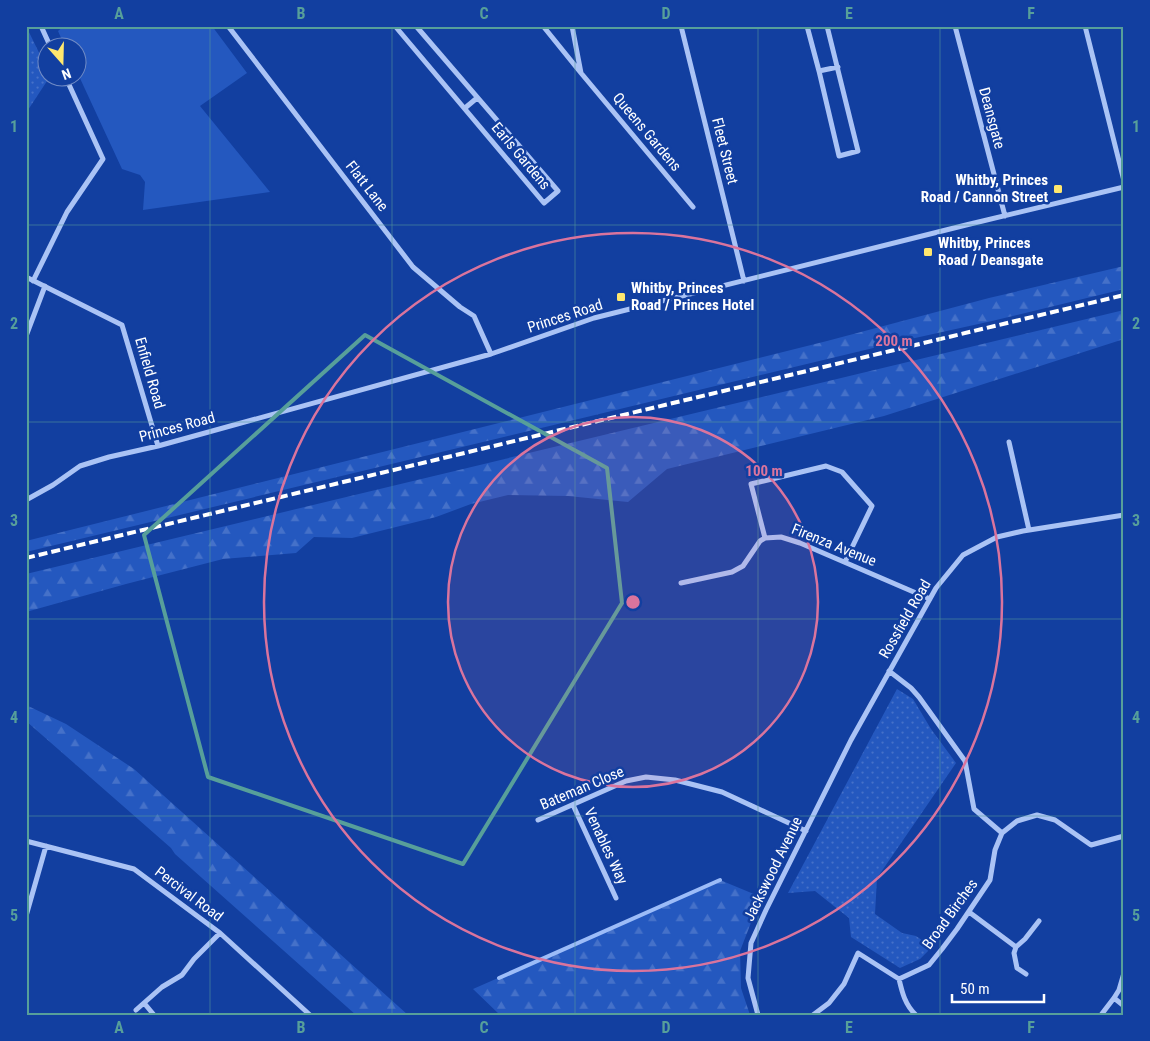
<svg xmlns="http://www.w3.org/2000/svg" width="1150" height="1041" viewBox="0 0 1150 1041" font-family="'Roboto Condensed',sans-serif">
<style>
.grass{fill:url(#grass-dots)}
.forest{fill:url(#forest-firs)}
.park{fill:#2458bf}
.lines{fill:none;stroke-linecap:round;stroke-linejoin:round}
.stream{stroke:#9cbcf8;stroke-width:4}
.street{stroke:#aac3f5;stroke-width:5}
.rail{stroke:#fff;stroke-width:4;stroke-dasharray:9 4;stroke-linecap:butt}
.marked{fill:none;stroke:#579f9a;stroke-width:4;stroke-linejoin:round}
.grid{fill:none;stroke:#579f9a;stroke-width:1;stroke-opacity:0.55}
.ring{fill:none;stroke:#da749d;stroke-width:2.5}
.poi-dot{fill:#ffe76e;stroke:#123fa0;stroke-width:2}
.labels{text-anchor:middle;stroke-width:5;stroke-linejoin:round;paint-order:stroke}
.street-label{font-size:15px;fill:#fff;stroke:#123fa0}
.poi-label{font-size:15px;font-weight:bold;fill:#fff;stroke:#123fa0;text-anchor:start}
.centre{fill:#da749d;stroke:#123fa0;stroke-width:2.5}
.ring-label{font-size:15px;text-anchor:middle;font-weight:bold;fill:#da749d;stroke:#123fa0;stroke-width:5;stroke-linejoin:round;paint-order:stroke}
.neatline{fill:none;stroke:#579f9a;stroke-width:2}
.grid-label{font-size:16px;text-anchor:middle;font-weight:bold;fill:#579f9a}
</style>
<defs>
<pattern id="grass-dots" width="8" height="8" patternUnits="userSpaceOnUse" patternTransform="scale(1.25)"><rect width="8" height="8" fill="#2458bf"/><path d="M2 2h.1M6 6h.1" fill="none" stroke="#4571c9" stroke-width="1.8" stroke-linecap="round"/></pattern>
<pattern id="forest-firs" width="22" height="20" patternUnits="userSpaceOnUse" patternTransform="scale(1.25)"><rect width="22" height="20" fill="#2458bf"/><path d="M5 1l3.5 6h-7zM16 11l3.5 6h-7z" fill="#4571c9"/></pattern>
</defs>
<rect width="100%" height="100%" fill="#123fa0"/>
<path class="grass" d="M26,26l21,43 1,9h1l-23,35z
M897,689l16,10 18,30 25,34 -79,115 -2,36 27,19 14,3 16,11 -12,12 -20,9 -49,-31 -2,-19 -34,-27 -27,2z"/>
<path class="forest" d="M1124,266v23l-132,32 -77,17 -889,214v-11l801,-200 162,-43z
M1124,310v29l-240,77 -217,53 -39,33 -60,-6 -60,-1 -37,9 -35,13 -84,21 -38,-1 -18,16 -73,6 -97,25 -100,28v-38z
M26,705l40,19 68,45 274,246h-52l-181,-161 -4,-6 -145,-127z
M720,880l41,17 -21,54 1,37 9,27h-250l-27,-26z"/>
<path class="park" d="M64,26h148l35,47 -47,33 70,86 -127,18 2,-28 -5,-7 -18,-6 -44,-95v-26l-13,-1 -7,-16z"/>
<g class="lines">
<path class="stream" d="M499,978l221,-98"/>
<path class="street" d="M41,26l10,22
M228,26l185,241 47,40 14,9 17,38
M395,26l149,177 14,-12 -142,-165
M543,26l38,47 -9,-47
M681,26l63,255
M807,26l12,45 20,85 19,-5 -31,-125
M955,26l50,190
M1085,26l39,155
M819,71l19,-4
M581,73l112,134
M465,108l12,-10
M26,277l96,48 36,121
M33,281l34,-69 36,-53 -37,-81
M26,336l19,-50
M1009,442l20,88
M26,500l27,-15 27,-19 29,-9 49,-11 333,-92 103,-36 372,-93 158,-38
M765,538l-14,-54 75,-18 16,6 30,34 -27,56
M681,583l51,-11 11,-6 17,-25 5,-3 16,-1 19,6 130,56
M573,805l43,93
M538,820l88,-39 20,-4 29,3 47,12 84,39
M1002,833l15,-12 20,-6 18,5 36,25 33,-9
M26,841l108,28 86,64 90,82
M969,912l47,35
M26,916l20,-70
M1026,974l-9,-6 -3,-15 2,-6 9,-8 14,-18
M899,979c3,13 6,26 17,36
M1114,998l10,8
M144,1003l10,12
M136,1010l26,-23 20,-12 12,-16 26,-26
M758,1015l-10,-37 3,-35 15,-33 85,-170 85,-152 27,-33 34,-18 26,-6 101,-16
M813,1015l16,-12 15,-19 14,-31 41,26 30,-14 13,-16 15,-20 33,-49 5,-30 7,-17 -28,-24 -9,-48 -46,-64 -8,-9 -22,-17
M1101,1015l13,-17 5,-8 5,-17"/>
<path class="rail" d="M26,558l1098,-263"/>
</g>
<path class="marked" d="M365,335l242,133 15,135 -159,261 -255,-87 -64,-242z"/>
<path class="grid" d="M210,26v989M392,26v989M575,26v989M758,26v989M940,26v989M26,225h1098M26,422h1098M26,619h1098M26,816h1098"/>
<circle cx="633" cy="602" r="185" fill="#da749d" fill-opacity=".12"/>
<g class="ring">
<circle cx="633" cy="602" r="185"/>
<circle cx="633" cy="602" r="369"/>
</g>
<g class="poi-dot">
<rect x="1053" y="184" width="10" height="10" rx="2.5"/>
<rect x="923" y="247" width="10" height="10" rx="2.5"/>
<rect x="616" y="292" width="10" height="10" rx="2.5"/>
</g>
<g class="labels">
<g class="street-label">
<text transform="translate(992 118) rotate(75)" y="5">Deansgate</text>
<text transform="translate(647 132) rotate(50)" y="5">Queens Gardens</text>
<text transform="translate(725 151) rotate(76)" y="5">Fleet Street</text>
<text transform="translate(521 156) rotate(50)" y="5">Earls Gardens</text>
<text transform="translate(367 186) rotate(52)" y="5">Flatt Lane</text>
<text transform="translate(565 316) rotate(-18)" y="5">Princes Road</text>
<text transform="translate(150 373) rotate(74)" y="5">Enfield Road</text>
<text transform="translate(177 427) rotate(-15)" y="5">Princes Road</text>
<text transform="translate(834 545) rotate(22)" y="5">Firenza Avenue</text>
<text transform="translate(905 619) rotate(-60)" y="5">Rossfield Road</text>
<text transform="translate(582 788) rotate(-23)" y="5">Bateman Close</text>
<text transform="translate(606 846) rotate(65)" y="5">Venables Way</text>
<text transform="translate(773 869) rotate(-64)" y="5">Jackswood Avenue</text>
<text transform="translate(189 894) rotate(37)" y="5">Percival Road</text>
<text transform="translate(950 914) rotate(-54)" y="5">Broad Birches</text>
</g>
<g class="poi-label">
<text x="1048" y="185" text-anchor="end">Whitby, Princes<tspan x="1048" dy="17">Road / Cannon Street</tspan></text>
<text x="938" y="248">Whitby, Princes<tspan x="938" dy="17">Road / Deansgate</tspan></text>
<text x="631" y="293">Whitby, Princes<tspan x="631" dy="17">Road / Princes Hotel</tspan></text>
</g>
</g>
<circle cx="633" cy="602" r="8" class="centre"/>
<g class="ring-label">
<text x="894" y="346">200 m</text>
<text x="764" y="476">100 m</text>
</g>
<rect width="1150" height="1041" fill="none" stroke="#123fa0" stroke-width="55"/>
<g transform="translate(62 62) rotate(160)"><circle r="24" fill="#123fa0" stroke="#718cc6"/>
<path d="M0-4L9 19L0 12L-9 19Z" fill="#ffe76e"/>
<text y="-8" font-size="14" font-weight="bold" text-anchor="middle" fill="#ffffff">N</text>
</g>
<path d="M952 994v8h92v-8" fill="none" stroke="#ffffff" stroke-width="2.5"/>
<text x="960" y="994" font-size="15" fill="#ffffff" stroke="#123fa0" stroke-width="4" paint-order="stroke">50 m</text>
<rect x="28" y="28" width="1094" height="986" class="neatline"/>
<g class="grid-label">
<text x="119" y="19">A</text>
<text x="301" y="19">B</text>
<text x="484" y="19">C</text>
<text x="666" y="19">D</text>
<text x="849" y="19">E</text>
<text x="1031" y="19">F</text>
<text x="14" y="132">1</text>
<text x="1136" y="132">1</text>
<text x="14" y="329">2</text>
<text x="1136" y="329">2</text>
<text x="14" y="526">3</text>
<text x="1136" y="526">3</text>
<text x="14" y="723">4</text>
<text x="1136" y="723">4</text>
<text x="14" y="921">5</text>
<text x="1136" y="921">5</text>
<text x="119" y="1033">A</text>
<text x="301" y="1033">B</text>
<text x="484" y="1033">C</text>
<text x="666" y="1033">D</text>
<text x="849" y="1033">E</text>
<text x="1031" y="1033">F</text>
</g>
</svg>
